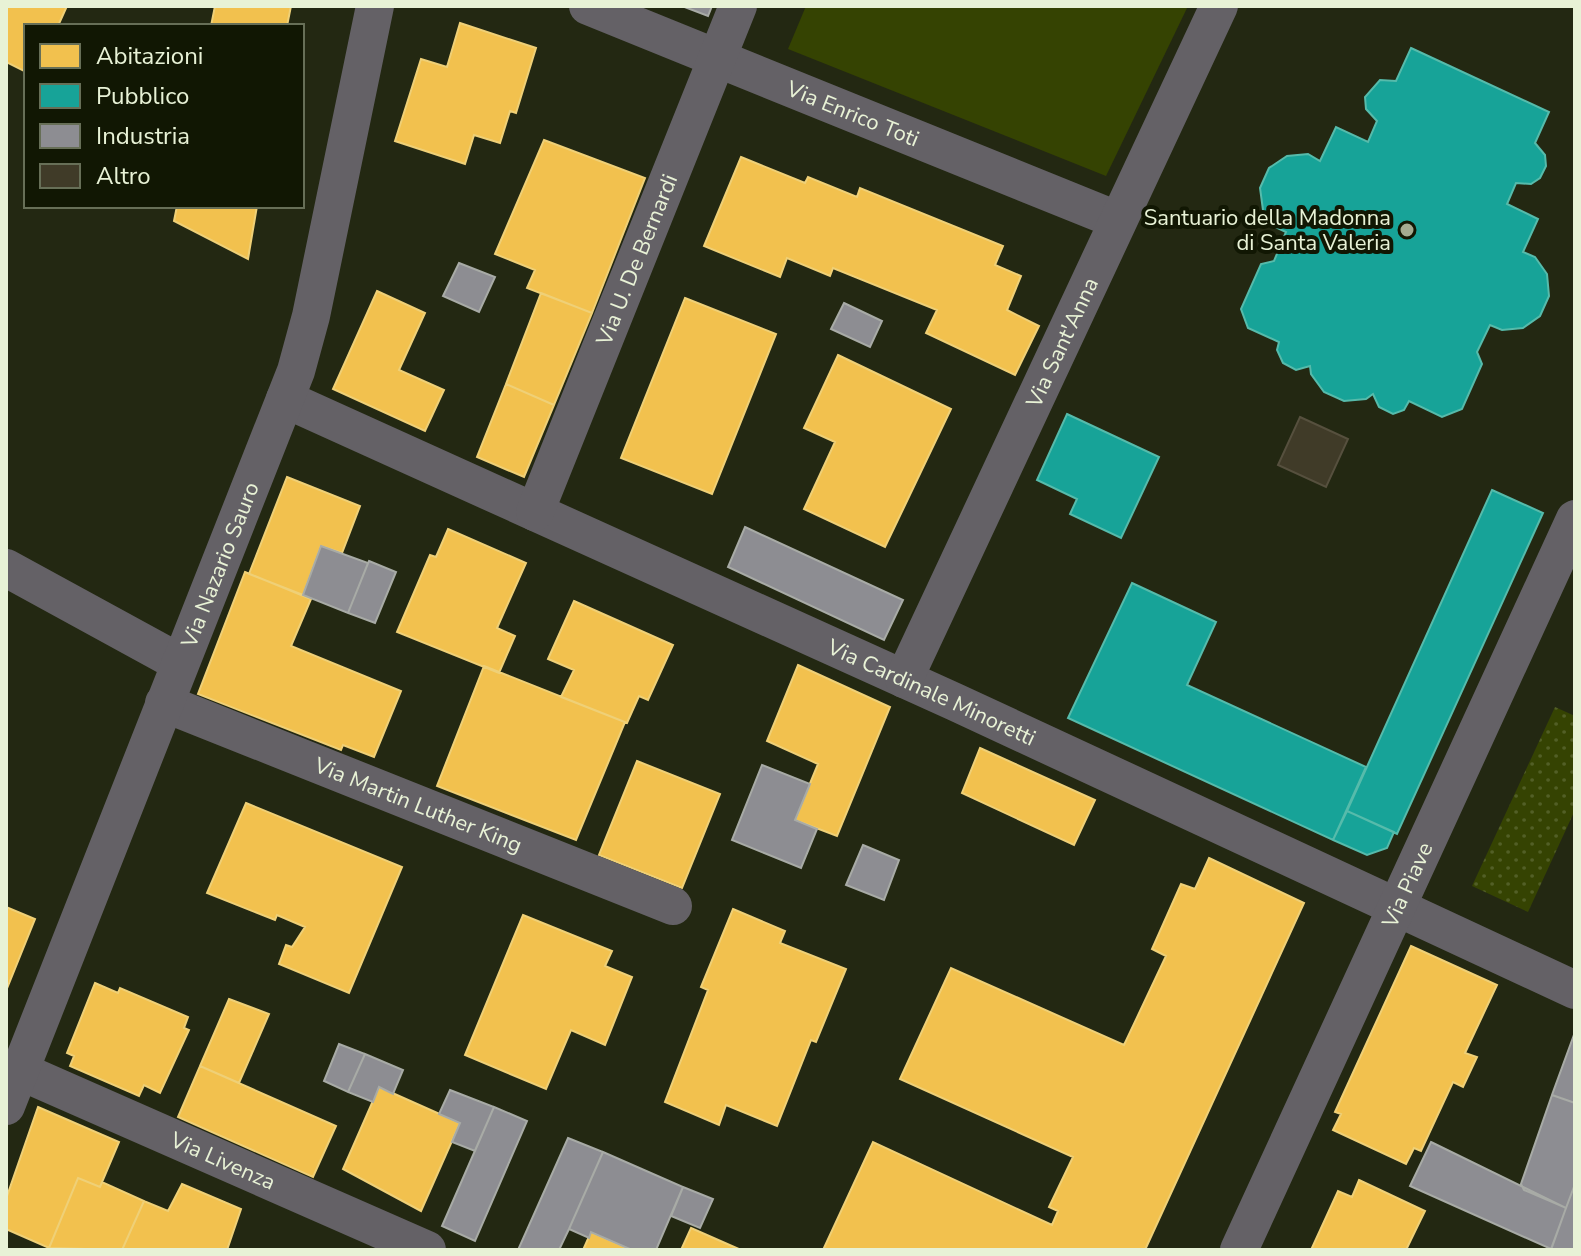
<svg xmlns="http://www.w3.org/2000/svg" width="1581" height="1256" viewBox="0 0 1581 1256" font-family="'Nunito Sans',sans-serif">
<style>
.grass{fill:url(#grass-dots)}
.garden{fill:#354302}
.homes{fill:#f2c14e;stroke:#efd077;stroke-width:2}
.public{fill:#17a398;stroke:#56bbab;stroke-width:2}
.industry{fill:#8d8d92;stroke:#a8aba6;stroke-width:2}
.building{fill:#403b28;stroke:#56503e;stroke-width:2}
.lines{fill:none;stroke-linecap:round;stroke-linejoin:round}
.minor{stroke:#646166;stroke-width:38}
.poi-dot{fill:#a3ab91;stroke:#111703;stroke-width:3}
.labels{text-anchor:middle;stroke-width:8;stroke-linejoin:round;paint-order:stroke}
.street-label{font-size:22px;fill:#e8f2d6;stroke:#111703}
.poi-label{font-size:22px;fill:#e8f2d6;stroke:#111703;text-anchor:end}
</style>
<defs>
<pattern id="grass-dots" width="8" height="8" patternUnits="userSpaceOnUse" patternTransform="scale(2)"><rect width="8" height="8" fill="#354302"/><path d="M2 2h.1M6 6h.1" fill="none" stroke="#525f26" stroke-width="1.8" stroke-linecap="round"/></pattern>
</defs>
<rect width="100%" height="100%" fill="#232812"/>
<path class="grass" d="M1555,707l20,9v94l-47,102 -56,-26z"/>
<path class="garden" d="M806,6h382l-82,170 -318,-127z"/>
<path class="homes" d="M6,6h61l-9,20h-32v46l-20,-10z
M215,6h76l-4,20h-76z
M460,23l76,25 -20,65 -6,-2 -10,32 -26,-8 -9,29 -70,-23 26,-82 26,8z
M544,140l101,38 -53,135 -65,-25 8,-18 -40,-16z
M741,157l64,26 3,-6 49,20 3,-9 143,58 -8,19 26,11 -14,34 32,16 -24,49 -89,-42 11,-23 -104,-42 -3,8 -43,-18 -7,19 -76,-31z
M177,206h80l-9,53 -74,-38z
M377,291l48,22 -26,57 45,20 -19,41 -92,-42z
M541,293l51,20 -38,92 -48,-21z
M685,298l91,36 -64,160 -91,-36z
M838,355l113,54 -66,138 -81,-38 31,-67 -31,-14z
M506,384l48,21 -30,72 -47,-20z
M287,477l73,29 -18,47 -21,-7 -18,49 -54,-21z
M448,529l78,34 -29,65 18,8 -16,37 -102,-41 33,-77 6,2z
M245,572l66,27 -20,47 110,45 -27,66 -31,-12 -2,5 -143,-56z
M574,601l99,44 -25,55 -9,-4 -12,27 -66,-26 13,-27 -26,-11z
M798,665l92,42 -53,129 -42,-16 23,-56 -51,-23z
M484,666l141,56 -49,118 -139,-54z
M980,748l115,52 -21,45 -112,-52z
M637,761l83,33 -38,94 -83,-33z
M246,803l156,64 -53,126 -70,-29 7,-19 6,2 13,-20 -28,-12 -2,5 -68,-27z
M1209,858l95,45 -159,347h-322l50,-108 179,83 6,-14 -9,-4 24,-50 -173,-78 51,-111 173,77 42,-89 -14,-7 29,-65 14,5z
M6,907l29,12 -29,72z
M733,909l52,22 -5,12 66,26 -30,73 -5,-2 -34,86 -51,-21 -7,20 -54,-23 43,-112 -7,-3z
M523,915l89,36 -7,15 27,11 -27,68 -34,-15 -25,59 -81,-34z
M1411,946l86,39 -32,68 12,4 -14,30 -10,-5 -32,69 -7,-3 -8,16 -73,-34 8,-16 -6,-2z
M95,983l23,10 2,-5 68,29 -4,11 5,2 -29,63 -16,-8 -5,11 -69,-30 4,-10 -7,-3z
M229,999l40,15 -30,69 -39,-17z
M200,1066l136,60 -23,51 -135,-60z
M379,1087l81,36 -39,88 -78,-42z
M38,1107l81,35 -19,45 -22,-9 -29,70 -43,-19v-30z
M78,1178l22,9 2,-5 42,19 -22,49 -73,-2z
M1359,1180l66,31 -19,39h-95l27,-59 14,6z
M182,1184l59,25 -14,41h-105l22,-49 24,10z
M691,1228l50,22h-60z
M591,1232l41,18h-49z"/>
<path class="public" d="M1411,48l138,64 -14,31 10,12 1,11 -6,12 -9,6 -15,-1 -9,21 31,15 -15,33 12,5 12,17 2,22 -9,20 -17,12 -21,2 -12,-5 -13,27 5,12 -20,45 -20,8 -33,-16 -5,9 -11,4 -14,-7 -6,-13 -7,5 -22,2 -20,-9 -13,-18 -1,-8 -14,4 -13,-7 -6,-13 2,-8 -31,-14 -7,-19 20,-45 13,-3 12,-29 -11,-5 -12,-17 -3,-22 9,-20 18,-12 21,-2 12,7 16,-34 32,15 9,-21 -11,-12 -1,-12 15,-17 16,1z
M1067,414l92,43 -38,81 -51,-24 7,-15 -40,-19z
M1492,490l51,23 -146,321 -50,-23z
M1132,583l84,39 -29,63 179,82 -33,73 -265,-122z
M1347,811l47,21 -7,16 -20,7 -34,-15z"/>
<path class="industry" d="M682,6h30l-4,10z
M459,263l36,14 -16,35 -36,-16z
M844,303l38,18 -12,26 -39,-18z
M745,527l158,73 -19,40 -156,-73z
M321,546l47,17 -20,50 -45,-18z
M369,561l27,11 -21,51 -27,-10z
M762,765l48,19 -15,36 22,9 -16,39 -69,-28z
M863,845l36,15 -15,40 -38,-15z
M1575,1032v71l-23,-8z
M339,1044l26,10 -17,38 -24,-11z
M365,1054l38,16 -10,24 -14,-7 -6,15 -25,-10z
M450,1090l44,17 -19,44 -23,-9 8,-19 -21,-9z
M1552,1095l23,8v81l-9,24 -42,-18 -3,-6z
M494,1107l33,14 -52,120 -33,-15z
M568,1138l35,14 -34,77 -10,21h-41z
M1431,1142l135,66 -15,41 -141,-63z
M603,1152l80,35 -27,63h-24l-41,-18 -2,6 -20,-9z
M1575,1184v66h-24l15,-42z
M683,1187l30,12 -13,29 -29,-12z"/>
<path class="building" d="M1300,417l48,22 -22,48 -48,-22z"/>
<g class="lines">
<g class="minor">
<path id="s1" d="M588,6l529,214"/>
<path id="s2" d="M285,399l670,303 620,288"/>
<path id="s3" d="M535,512l203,-506"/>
<path d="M6,568l174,95"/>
<path id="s4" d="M904,679l315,-673"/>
<path id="s5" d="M164,703l509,203"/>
<path id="s6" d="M20,1071l407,179"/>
<path id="s7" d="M6,1106l290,-735 15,-55 64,-310"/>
<path id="s8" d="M1239,1250l336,-731"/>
</g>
</g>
<circle class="poi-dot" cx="1407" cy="230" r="8"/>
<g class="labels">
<g class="street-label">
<text dy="8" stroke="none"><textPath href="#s1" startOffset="286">Via Enrico Toti</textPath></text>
<text dy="8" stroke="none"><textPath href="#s3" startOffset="272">Via U. De Bernardi</textPath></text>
<text dy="8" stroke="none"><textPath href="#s4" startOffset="372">Via Sant'Anna</textPath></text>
<text dy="8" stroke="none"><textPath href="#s7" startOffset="582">Via Nazario Sauro</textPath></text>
<text dy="8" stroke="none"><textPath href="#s2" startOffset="710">Via Cardinale Minoretti</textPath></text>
<text dy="8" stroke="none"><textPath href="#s5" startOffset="274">Via Martin Luther King</textPath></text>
<text dy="8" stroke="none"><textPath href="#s8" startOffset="402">Via Piave</textPath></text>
<text dy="8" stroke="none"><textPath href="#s6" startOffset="222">Via Livenza</textPath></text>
</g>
<g class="poi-label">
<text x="1391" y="225">Santuario della Madonna<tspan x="1391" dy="25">di Santa Valeria</tspan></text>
</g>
</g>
<rect width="1581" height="1256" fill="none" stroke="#e8f2d6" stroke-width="16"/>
<rect x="24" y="24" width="280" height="184" fill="#111703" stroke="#676f57" stroke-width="2"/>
<rect x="40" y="44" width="40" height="24" fill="#f2c14e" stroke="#676f57" stroke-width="2"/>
<text x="96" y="64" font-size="24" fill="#e8f2d6">Abitazioni</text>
<rect x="40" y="84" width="40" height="24" fill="#17a398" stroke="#676f57" stroke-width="2"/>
<text x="96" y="104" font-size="24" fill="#e8f2d6">Pubblico</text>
<rect x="40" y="124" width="40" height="24" fill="#8d8d92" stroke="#676f57" stroke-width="2"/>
<text x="96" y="144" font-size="24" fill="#e8f2d6">Industria</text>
<rect x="40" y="164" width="40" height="24" fill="#403b28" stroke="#676f57" stroke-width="2"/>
<text x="96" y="184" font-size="24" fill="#e8f2d6">Altro</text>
</svg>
